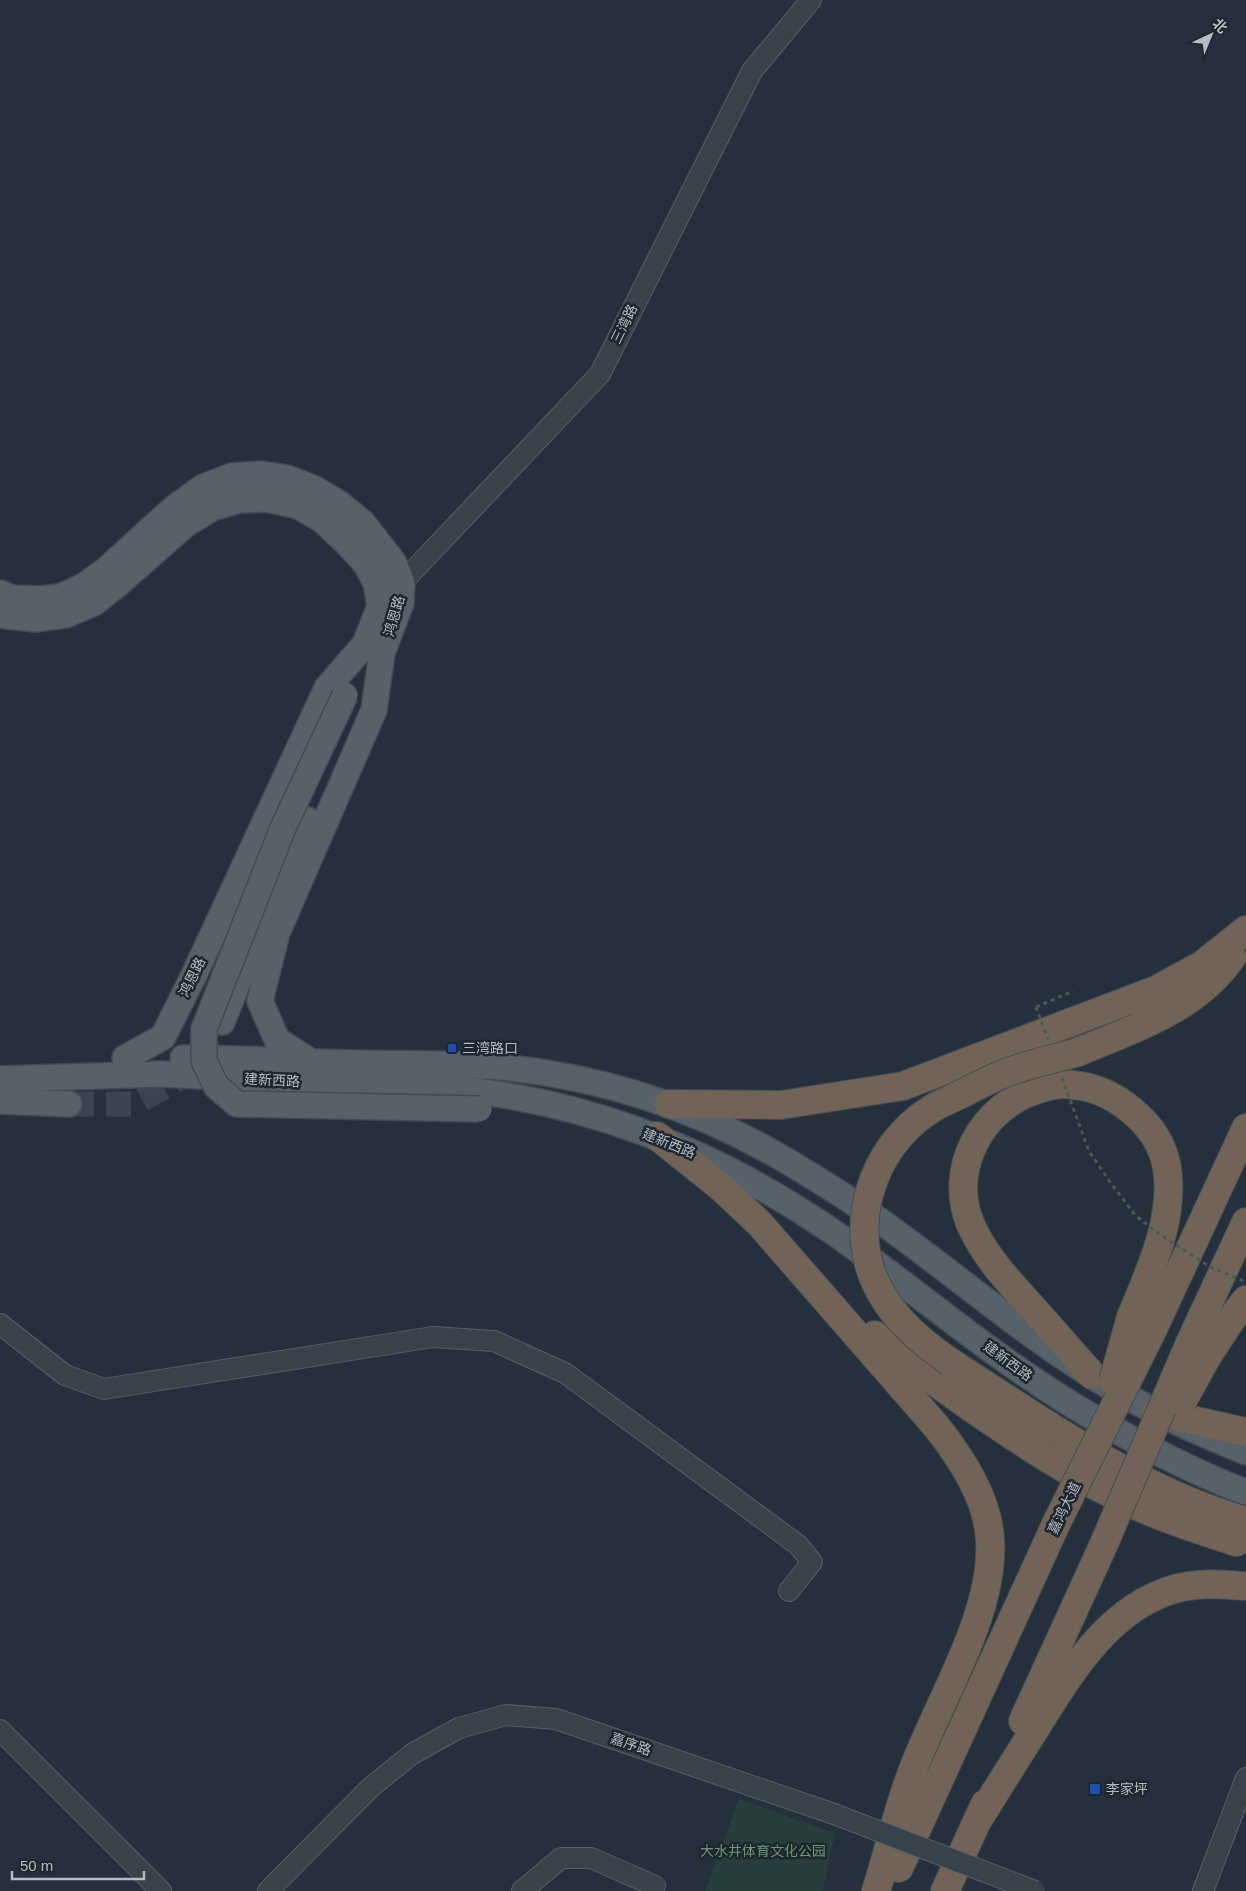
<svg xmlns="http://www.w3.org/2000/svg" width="1246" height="1891" viewBox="0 0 1246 1891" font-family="Helvetica,'Noto Sans SC',sans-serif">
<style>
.green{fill:#273e3d}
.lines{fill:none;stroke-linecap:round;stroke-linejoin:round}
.major-tunnel{stroke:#394550;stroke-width:25;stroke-dasharray:25 12;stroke-linecap:butt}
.minor-casing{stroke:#566069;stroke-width:22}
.major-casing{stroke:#414b54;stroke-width:28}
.highway-casing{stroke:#434d56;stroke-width:30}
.path{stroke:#465a5b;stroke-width:3;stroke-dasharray:4 4;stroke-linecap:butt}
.minor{stroke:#38424b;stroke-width:20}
.major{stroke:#56616b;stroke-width:25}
.highway{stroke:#716355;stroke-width:28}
.minor-bridge-casing{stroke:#566069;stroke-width:22;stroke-linecap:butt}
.major-bridge-casing{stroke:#414b54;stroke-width:28;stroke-linecap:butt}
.highway-bridge-casing{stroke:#434d56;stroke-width:30;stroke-linecap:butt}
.path-bridge{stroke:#465a5b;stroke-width:3;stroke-dasharray:4 4;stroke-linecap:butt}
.minor-bridge{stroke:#38424b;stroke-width:20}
.major-bridge{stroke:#56616b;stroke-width:25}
.highway-bridge{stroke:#716355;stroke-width:28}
.transit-dot{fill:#1a4fb4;stroke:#1d2730;stroke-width:2}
.labels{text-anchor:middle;stroke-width:5;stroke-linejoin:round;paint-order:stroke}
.street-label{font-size:14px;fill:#b3bdc7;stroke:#1d2730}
.poi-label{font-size:14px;fill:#b3bdc7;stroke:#1d2730;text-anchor:start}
.park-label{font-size:14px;fill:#6b9771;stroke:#1d2730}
</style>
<rect width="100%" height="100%" fill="#24303b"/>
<path class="green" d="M739,1799l96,34 -12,58h-118z"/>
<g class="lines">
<path class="major-tunnel" d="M69,1104h64l42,-23 14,-18"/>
<defs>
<path id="minor" d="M394,591l206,-217 152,-303 59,-71
M0,1324l65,51 39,14 329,-52 61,4 71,32 233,172 14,17 -23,29
M0,1730l161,161
M268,1891l103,-104 41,-33 47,-26 47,-13 50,4 278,95
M522,1891l39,-33h30l64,28
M1203,1891l43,-113"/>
<path id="major" d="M0,593l12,5 27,1 21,-2 24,-11 23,-17 67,-61 29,-21 29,-11 30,-2 25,4 28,11 25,15 23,19 31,40 8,19 -1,21 -19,50 -8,57 -97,223 -17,68 17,39 33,21
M0,613l6,3 29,3 31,-4 28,-12 24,-19 68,-60 26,-16 27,-8 28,-1 31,7 24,14 25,23 19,21 10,19 4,23 -15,38 -38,44 -133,287 -31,62 -38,21
M222,1022l49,-121 37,-81
M183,1058c58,0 117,4 175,5 47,1 95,0 141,4 102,9 200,42 288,94 30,18 60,36 89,57 81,57 156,124 243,174 40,23 83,42 127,60
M0,1079l161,-5 306,16c134,15 255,66 366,142 74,52 143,111 219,160 32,21 66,40 101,58 30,15 61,31 93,42
M0,1101l69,3"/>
<path id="highway" d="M1078,1052c56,-23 118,-43 154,-95
M669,1104l112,1 122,-19 253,-96 46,-25 44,-35
M657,1136l65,52 37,35 177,203c25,32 52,72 54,114 5,75 -54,165 -79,235 -14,37 -23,78 -35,116
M1154,1327l92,-199
M875,1335c28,25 58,45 88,67 56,39 113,77 176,105 31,14 64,24 97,35
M1189,1345l57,-123
M1208,1355l27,-41 11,-14
M950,1362c94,60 187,128 296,159
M1092,1375c-21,-23 -41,-47 -62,-70 -23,-25 -47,-51 -60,-82 -22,-55 12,-116 66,-133 11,-4 24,-7 37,-5 26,2 47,14 66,32 17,16 27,36 29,59 4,50 -19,97 -37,141
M1156,1412l90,20
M1023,1721l80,-175
M978,1820c19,-31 38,-61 57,-91 35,-56 74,-123 143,-141 22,-6 45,-3 68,-2
M899,1868l157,-344
M945,1891l40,-87"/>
</defs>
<use href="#minor" class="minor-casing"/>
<use href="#major" class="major-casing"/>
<use href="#highway" class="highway-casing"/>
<path class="path" d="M1036,1007l37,-16"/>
<use href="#minor" class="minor"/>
<use href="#major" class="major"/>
<use href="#highway" class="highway"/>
<defs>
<path id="minor-bridge" d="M834,1814l201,77"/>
<path id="major-bridge" d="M345,695l-62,133 -79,201v32l12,25 21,18 242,5"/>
<path id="highway-bridge" d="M950,1362c-27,-19 -52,-39 -69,-69 -36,-62 -11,-145 49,-183 8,-6 18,-9 27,-14 13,-6 27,-14 41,-20 25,-11 53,-16 80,-24
M1113,1381l18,-64
M1182,1402l26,-47
M1056,1524l98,-197
M1103,1546l86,-201"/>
</defs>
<use href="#minor-bridge" class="minor-bridge-casing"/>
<use href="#major-bridge" class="major-bridge-casing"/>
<use href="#highway-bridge" class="highway-bridge-casing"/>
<path class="path-bridge" d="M1036,1007l12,32
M1062,1078l27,73 21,31 25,33 24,19 51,33 36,15"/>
<use href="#minor-bridge" class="minor-bridge"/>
<use href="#major-bridge" class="major-bridge"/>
<use href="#highway-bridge" class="highway-bridge"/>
</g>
<g class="transit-dot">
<rect x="447" y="1043" width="10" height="10" rx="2.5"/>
<rect x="1089" y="1783" width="12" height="12" rx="2.5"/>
</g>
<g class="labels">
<g class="street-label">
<text transform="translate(624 324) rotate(-64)" y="5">三湾路</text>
<text transform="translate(394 616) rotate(-74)" y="5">鸿恩路</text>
<text transform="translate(192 977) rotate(-64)" y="5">鸿恩路</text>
<text transform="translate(272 1080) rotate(3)" y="5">建新西路</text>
<text transform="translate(669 1143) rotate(22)" y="5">建新西路</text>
<text transform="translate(1008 1361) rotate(36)" y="5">建新西路</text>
<text transform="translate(1064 1508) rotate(-64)" y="5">嘉鸿大道</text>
<text transform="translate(631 1744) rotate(19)" y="5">嘉序路</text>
</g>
<g class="poi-label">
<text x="462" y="1053">三湾路口</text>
<text x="1106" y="1794">李家坪</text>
</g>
<g class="park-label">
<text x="763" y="1856">大水井体育文化公园</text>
</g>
</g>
<g transform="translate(1211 35) rotate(44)" stroke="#1d2730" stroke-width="4" paint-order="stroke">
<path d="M0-4L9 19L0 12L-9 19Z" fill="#b3bdc7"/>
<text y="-8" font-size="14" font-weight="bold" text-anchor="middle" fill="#b3bdc7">北</text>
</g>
<path d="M12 1871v8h132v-8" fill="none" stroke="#b3bdc7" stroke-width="2.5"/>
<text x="20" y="1871" font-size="15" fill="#b3bdc7" stroke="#1d2730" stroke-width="4" paint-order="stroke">50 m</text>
</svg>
